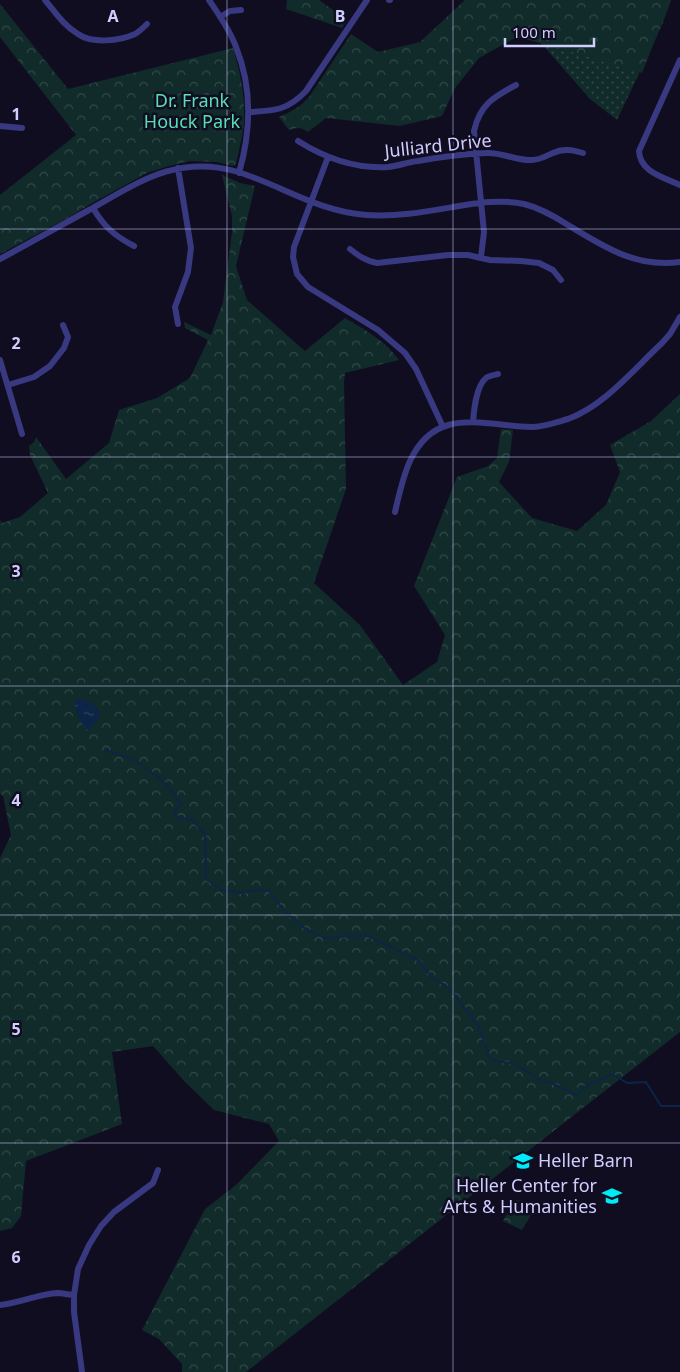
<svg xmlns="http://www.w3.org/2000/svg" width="680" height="1372" viewBox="0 0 680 1372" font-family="'Noto Sans',sans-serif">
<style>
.grass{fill:url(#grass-dots)}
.forest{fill:url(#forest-crowns)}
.water{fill:url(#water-ripples)}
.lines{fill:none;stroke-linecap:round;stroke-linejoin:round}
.stream{stroke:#0c2546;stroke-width:2}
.minor{stroke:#383980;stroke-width:6}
.grid{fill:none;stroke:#d0cdff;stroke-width:1;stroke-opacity:0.55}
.labels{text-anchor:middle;stroke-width:5;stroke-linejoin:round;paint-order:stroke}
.park-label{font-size:18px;fill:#59dfb7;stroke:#100d21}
.street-label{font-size:18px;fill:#d0cdff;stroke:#100d21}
.poi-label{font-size:18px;fill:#d0cdff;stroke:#100d21;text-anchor:start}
.grid-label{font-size:16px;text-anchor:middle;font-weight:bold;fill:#d0cdff;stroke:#100d21;stroke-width:5;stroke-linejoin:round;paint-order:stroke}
</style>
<defs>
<pattern id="grass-dots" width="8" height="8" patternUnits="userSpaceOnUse" patternTransform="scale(1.25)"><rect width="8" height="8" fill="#102b29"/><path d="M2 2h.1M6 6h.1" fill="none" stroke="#324949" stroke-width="1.8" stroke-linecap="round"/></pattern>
<pattern id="forest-crowns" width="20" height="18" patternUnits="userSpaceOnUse" patternTransform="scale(1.25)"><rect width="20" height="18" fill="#102b29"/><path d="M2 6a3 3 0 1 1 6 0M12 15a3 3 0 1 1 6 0" fill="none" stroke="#324949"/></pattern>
<pattern id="water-ripples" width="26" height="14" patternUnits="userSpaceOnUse" patternTransform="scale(1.25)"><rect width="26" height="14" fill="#0c2546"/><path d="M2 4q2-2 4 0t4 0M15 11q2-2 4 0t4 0" fill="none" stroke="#2e4362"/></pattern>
</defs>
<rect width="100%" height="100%" fill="#100d21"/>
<path class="grass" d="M671,0l-9,25 -45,95 -27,-21 -49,-56 -24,-6z"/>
<path class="forest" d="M287,0h32l28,20 -5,8 -56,-19z
M465,0h206l-29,73 -101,-30 -24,-6 -38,21 -24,30 -13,28 -42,10 -74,-8 -18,14c-7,-5 -10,-5 -19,-2l-10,-13c12,-5 21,-10 30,-20l42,-63 27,18 42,-10z
M0,4l68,85 165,-41c7,23 12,46 11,70 0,15 -5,31 -8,46l-3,2 -16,-4 -27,-1 -21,5 -22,7 -51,28 -34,20 -62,33v-59l76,-60 -76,-98z
M222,175l18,8 15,3 -19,80 11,34 58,51 40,-33c21,12 40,23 54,42l-54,13 -1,9 2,107 -32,94 46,42 43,60 34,-23 8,-27 -31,-49 43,-109 31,-11 9,-8 4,-29 12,1 -4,32 -10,20 33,36 45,13 29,-26 14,-33 -10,-27 41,-24 29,-27v638l-434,340h-64v-8l-23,-25 -17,-9 63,-121 31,-24 43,-44 -10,-17 -55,-14 -29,-28 -32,-36 -41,6 10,72 -96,37 -5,55 -9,12 -12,3v-373l11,-23 -8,-39 -3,-2v-274l2,3 18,-6 28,-24 -18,-38 -1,-9 5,-4 2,-5 30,42 43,-36 10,-33 38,-12 33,-20 18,-38 -23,-12 -1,-6 27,13 12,-33 9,-70v-16z
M515,1200l23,3 -16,27 -19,-9z"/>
<path class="water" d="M81,699c9,1 17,8 20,17l-14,15c-8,-11 -11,-17 -13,-31z"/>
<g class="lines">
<path class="stream" d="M105,750l32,11 29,23 15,20 -7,8 4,5 14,3 13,14 1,45 15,11 21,3 12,-3 15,1 17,22 21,17 20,8 39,-3 54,26 12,17 16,9 30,38 13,35 24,4 28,18h7l26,13 11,-10 25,-11 15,9 19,-1 15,24h19"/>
<path class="minor" d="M45,0c10,12 19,26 33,34 14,10 42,7 57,0 5,-3 9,-7 12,-10
M209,0c10,15 21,30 27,47 17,42 15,84 3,126
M389,0h1
M220,17l10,-6 11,-1
M680,60l-41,91c1,21 24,26 41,34
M249,112c26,-1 39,-2 57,-21l61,-91
M0,126l22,2
M298,141c27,17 57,28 90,26 10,-1 20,-5 30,-6 22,-4 46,-7 68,-8 16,-1 30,8 46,7 8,0 14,-4 21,-7 10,-5 20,-3 30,0
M328,157l-34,90 -1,10 4,17 11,13 70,43 27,23 11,16 27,58
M178,168l13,80 -3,24 -13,35 3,17
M93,208c11,19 22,28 41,38
M350,249c9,7 16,12 27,14l71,-8h20l22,5 31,1 18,2 14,7 8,10
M481,257l3,-25 -10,-101c6,-27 20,-34 42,-46
M0,259c30,-16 60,-33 89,-49 50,-28 89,-56 149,-38 45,14 79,39 128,43 30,2 58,-3 87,-8 24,-4 47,-8 71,-3 16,4 30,12 44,21 36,22 68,43 112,37
M0,360l22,74
M8,385l26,-8 16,-11 14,-18 4,-11 -5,-12
M473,422c1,-12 3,-36 13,-44 2,-2 8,-3 12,-4
M395,512c4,-17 8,-36 15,-51 26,-56 73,-35 121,-34 12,0 26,-5 37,-8 36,-13 66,-50 94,-76l8,-9 10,-17
M0,1305c20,-2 38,-11 58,-12 5,0 11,2 16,2
M82,1372l-8,-60v-17l4,-26 11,-24 12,-19 13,-14 39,-29 5,-13"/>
</g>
<path class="grid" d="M227,0v1372M453,0v1372M0,229h680M0,457h680M0,686h680M0,915h680M0,1143h680"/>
<defs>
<symbol id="university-bare" viewBox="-9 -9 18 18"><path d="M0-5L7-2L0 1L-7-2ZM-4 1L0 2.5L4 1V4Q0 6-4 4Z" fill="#00ebf8" stroke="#100d21" stroke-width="2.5" paint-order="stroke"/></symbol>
</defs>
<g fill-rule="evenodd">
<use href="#university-bare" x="509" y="1147" width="28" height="28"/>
<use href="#university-bare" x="598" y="1182" width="28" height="28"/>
</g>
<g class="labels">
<g class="park-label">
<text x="192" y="107">Dr. Frank<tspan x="192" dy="21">Houck Park</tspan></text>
</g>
<g class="street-label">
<text transform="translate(438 146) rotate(-6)" y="6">Julliard Drive</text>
</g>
<g class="poi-label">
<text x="538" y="1167">Heller Barn</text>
<text x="597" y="1192" text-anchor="end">Heller Center for<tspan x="597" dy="21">Arts &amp; Humanities</tspan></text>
</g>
</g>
<g class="grid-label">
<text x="113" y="22">A</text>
<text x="340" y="22">B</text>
<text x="16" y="120">1</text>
<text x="16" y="349">2</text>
<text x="16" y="577">3</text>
<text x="16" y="806">4</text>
<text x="16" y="1035">5</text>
<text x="16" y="1263">6</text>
</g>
<path d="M505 38v8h89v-8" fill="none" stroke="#d0cdff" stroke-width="2.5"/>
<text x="512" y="38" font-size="15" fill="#d0cdff" stroke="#100d21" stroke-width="4" paint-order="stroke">100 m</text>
</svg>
